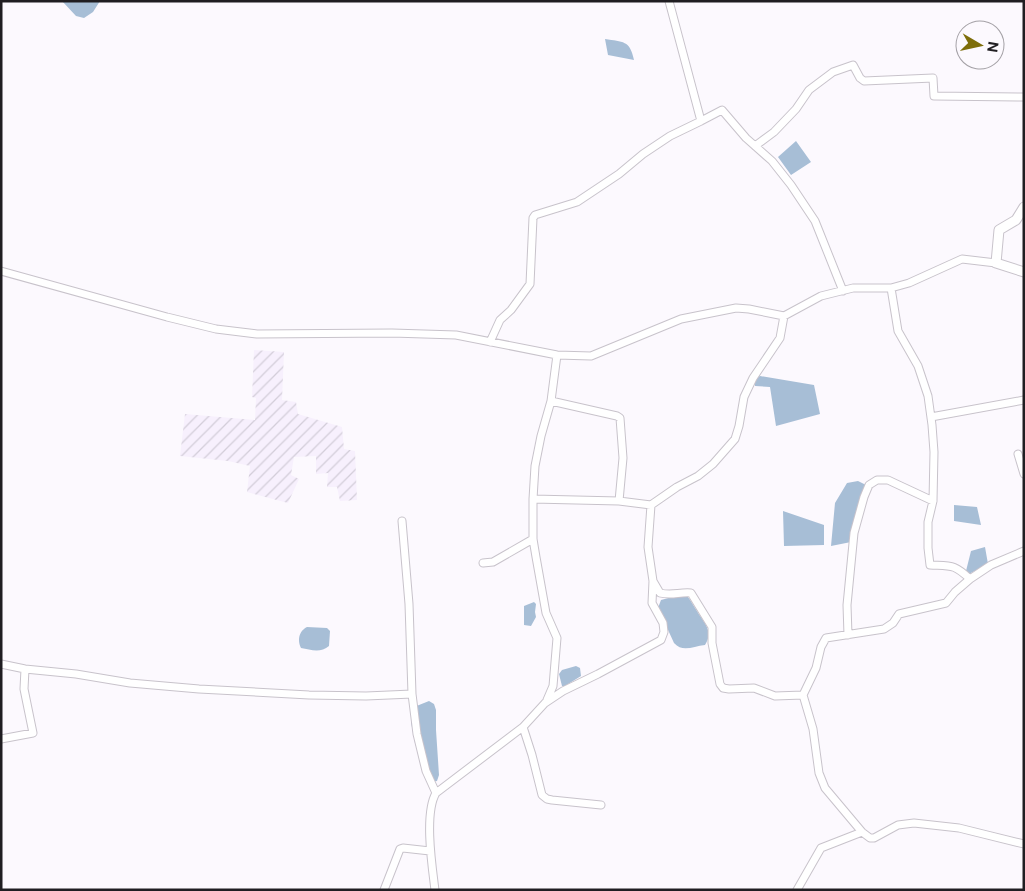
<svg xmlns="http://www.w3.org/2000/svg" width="1025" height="891" viewBox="0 0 1025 891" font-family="'Public Sans',sans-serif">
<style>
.industrial{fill:url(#industrial-furrows)}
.water{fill:#a7bed6}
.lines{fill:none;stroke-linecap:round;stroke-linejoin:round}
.minor-casing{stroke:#c8c3cb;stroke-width:9}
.major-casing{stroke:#c8c3cb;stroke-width:11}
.minor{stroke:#fff;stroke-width:7}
.major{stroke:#fff;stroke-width:9}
</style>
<defs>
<pattern id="industrial-furrows" width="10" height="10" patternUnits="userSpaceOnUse" patternTransform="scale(1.25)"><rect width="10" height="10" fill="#f7f0fd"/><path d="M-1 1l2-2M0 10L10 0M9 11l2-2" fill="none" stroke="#d3cdd9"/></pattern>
</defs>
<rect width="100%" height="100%" fill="#fcf9fe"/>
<path class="industrial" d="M254,350l30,2 -2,48 14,2 2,12 44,13 2,22 11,2 2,49 -17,1 -3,-14h-10l1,-14 -12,1v-18l-22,1 -3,18 8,4 -11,24 -41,-11 3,-26 -22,-5 -48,-5 5,-42 70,6 1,-22 -4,-1z"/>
<path class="water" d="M62,1h38l-7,11 -9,6 -8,-2z
M605,39c18,3 25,1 29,21l-26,-5z
M796,141l15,21 -20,13 -13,-18z
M760,376l54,9 6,29 -44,12 -6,-39 -15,-1v-8z
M858,481l8,4 -15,57 -20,4 4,-43 12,-20z
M954,505l23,2 4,18 -27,-4z
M783,511l41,14v20l-40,1z
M985,547l3,17 -19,10 -3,-3 5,-20z
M676,596l12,1c4,5 6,10 9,14 7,12 17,20 8,34 -12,1 -22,8 -31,-2l-16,-35 3,-8z
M534,602l2,2 -1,8 1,5 -5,9 -7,-1v-19z
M307,627l20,1 3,3 -1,15c-8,7 -18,4 -28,2 -4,-8 -2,-17 6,-21z
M576,666l4,2 1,8 -16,10h-3l-3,-12 3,-4z
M429,701l5,3 2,6v20l3,45 -2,6 -6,1 -9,-17 -7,-22 -4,-21 1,-8 2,-7z"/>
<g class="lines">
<defs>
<path id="minor" d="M701,121l21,-11 24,28 26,23 19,24 24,36 28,70
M755,146l19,-14 22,-23 13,-19 24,-18 20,-7 7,13 4,3 69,-3 1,18 90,1
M1,271l166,46 49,12 41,5 135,-1 64,2 101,20 34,1 90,-37 55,-11 13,1 35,7 37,-20 32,-8h38l18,-5 53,-24 34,4
M891,288l7,43 20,35 10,30 4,29 2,27 -1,49 -5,21v26l2,17c22,1 24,-1 40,14
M490,342l10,-22 11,-10 19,-26 3,-66 2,-3 42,-13 42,-28 24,-20 27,-18 31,-15 -32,-120
M551,401l66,15 3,2 3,40 -4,43
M931,417l93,-17
M1018,454l6,20
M533,499l86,2 32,4
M402,521l7,83 3,90 5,40 9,37 10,22
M1024,551l-33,14 -21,14 -15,13 -9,11 -47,11 -6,9 -9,6 -58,9 -5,9 -5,21 -13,27 10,34 6,44 6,15 37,44 8,6h4l24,-13 16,-2 45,5 65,16
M483,563l10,-1 40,-23
M653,581l7,12c12,3 19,-1 31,0l21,34v16l8,41 3,4 6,1 25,-1 21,8 28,-1
M848,635l-1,-30 7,-72 10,-36 5,-12 8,-5h11l45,21
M1,664l24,5 51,5 54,9 69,6 110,6 57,1 46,-2
M547,700l6,-14 4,-48 -11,-25 -10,-56 -3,-18v-40l2,-33 6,-30 10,-35 6,-46
M523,727l9,28 10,40 5,4 5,1 49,5
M1,739l32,-6 -9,-44 1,-20
M384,890l16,-41 3,-1 27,3
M435,890c-3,-24 -11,-77 1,-97l87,-66 22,-24 18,-12 35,-17 63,-34 3,-8 -1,-9 -11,-20 1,-22 -5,-34 3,-42 26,-18 21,-11 15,-12 22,-25 4,-13 5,-29 9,-19 27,-40 4,-22
M797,890l24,-42 41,-16"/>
<path id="major" d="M1024,207l-8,13 -17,10 -3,33 28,9"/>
</defs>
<use href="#minor" class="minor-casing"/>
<use href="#major" class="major-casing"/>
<use href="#minor" class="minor"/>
<use href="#major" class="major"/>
</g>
<rect width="1025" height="891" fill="none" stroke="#201e22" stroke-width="5"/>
<g transform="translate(980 45) rotate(99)"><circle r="24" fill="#fcf9fe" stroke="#a4a1a6"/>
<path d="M0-4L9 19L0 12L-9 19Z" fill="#7e6e0a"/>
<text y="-8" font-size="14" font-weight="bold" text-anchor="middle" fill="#201e22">N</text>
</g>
</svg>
